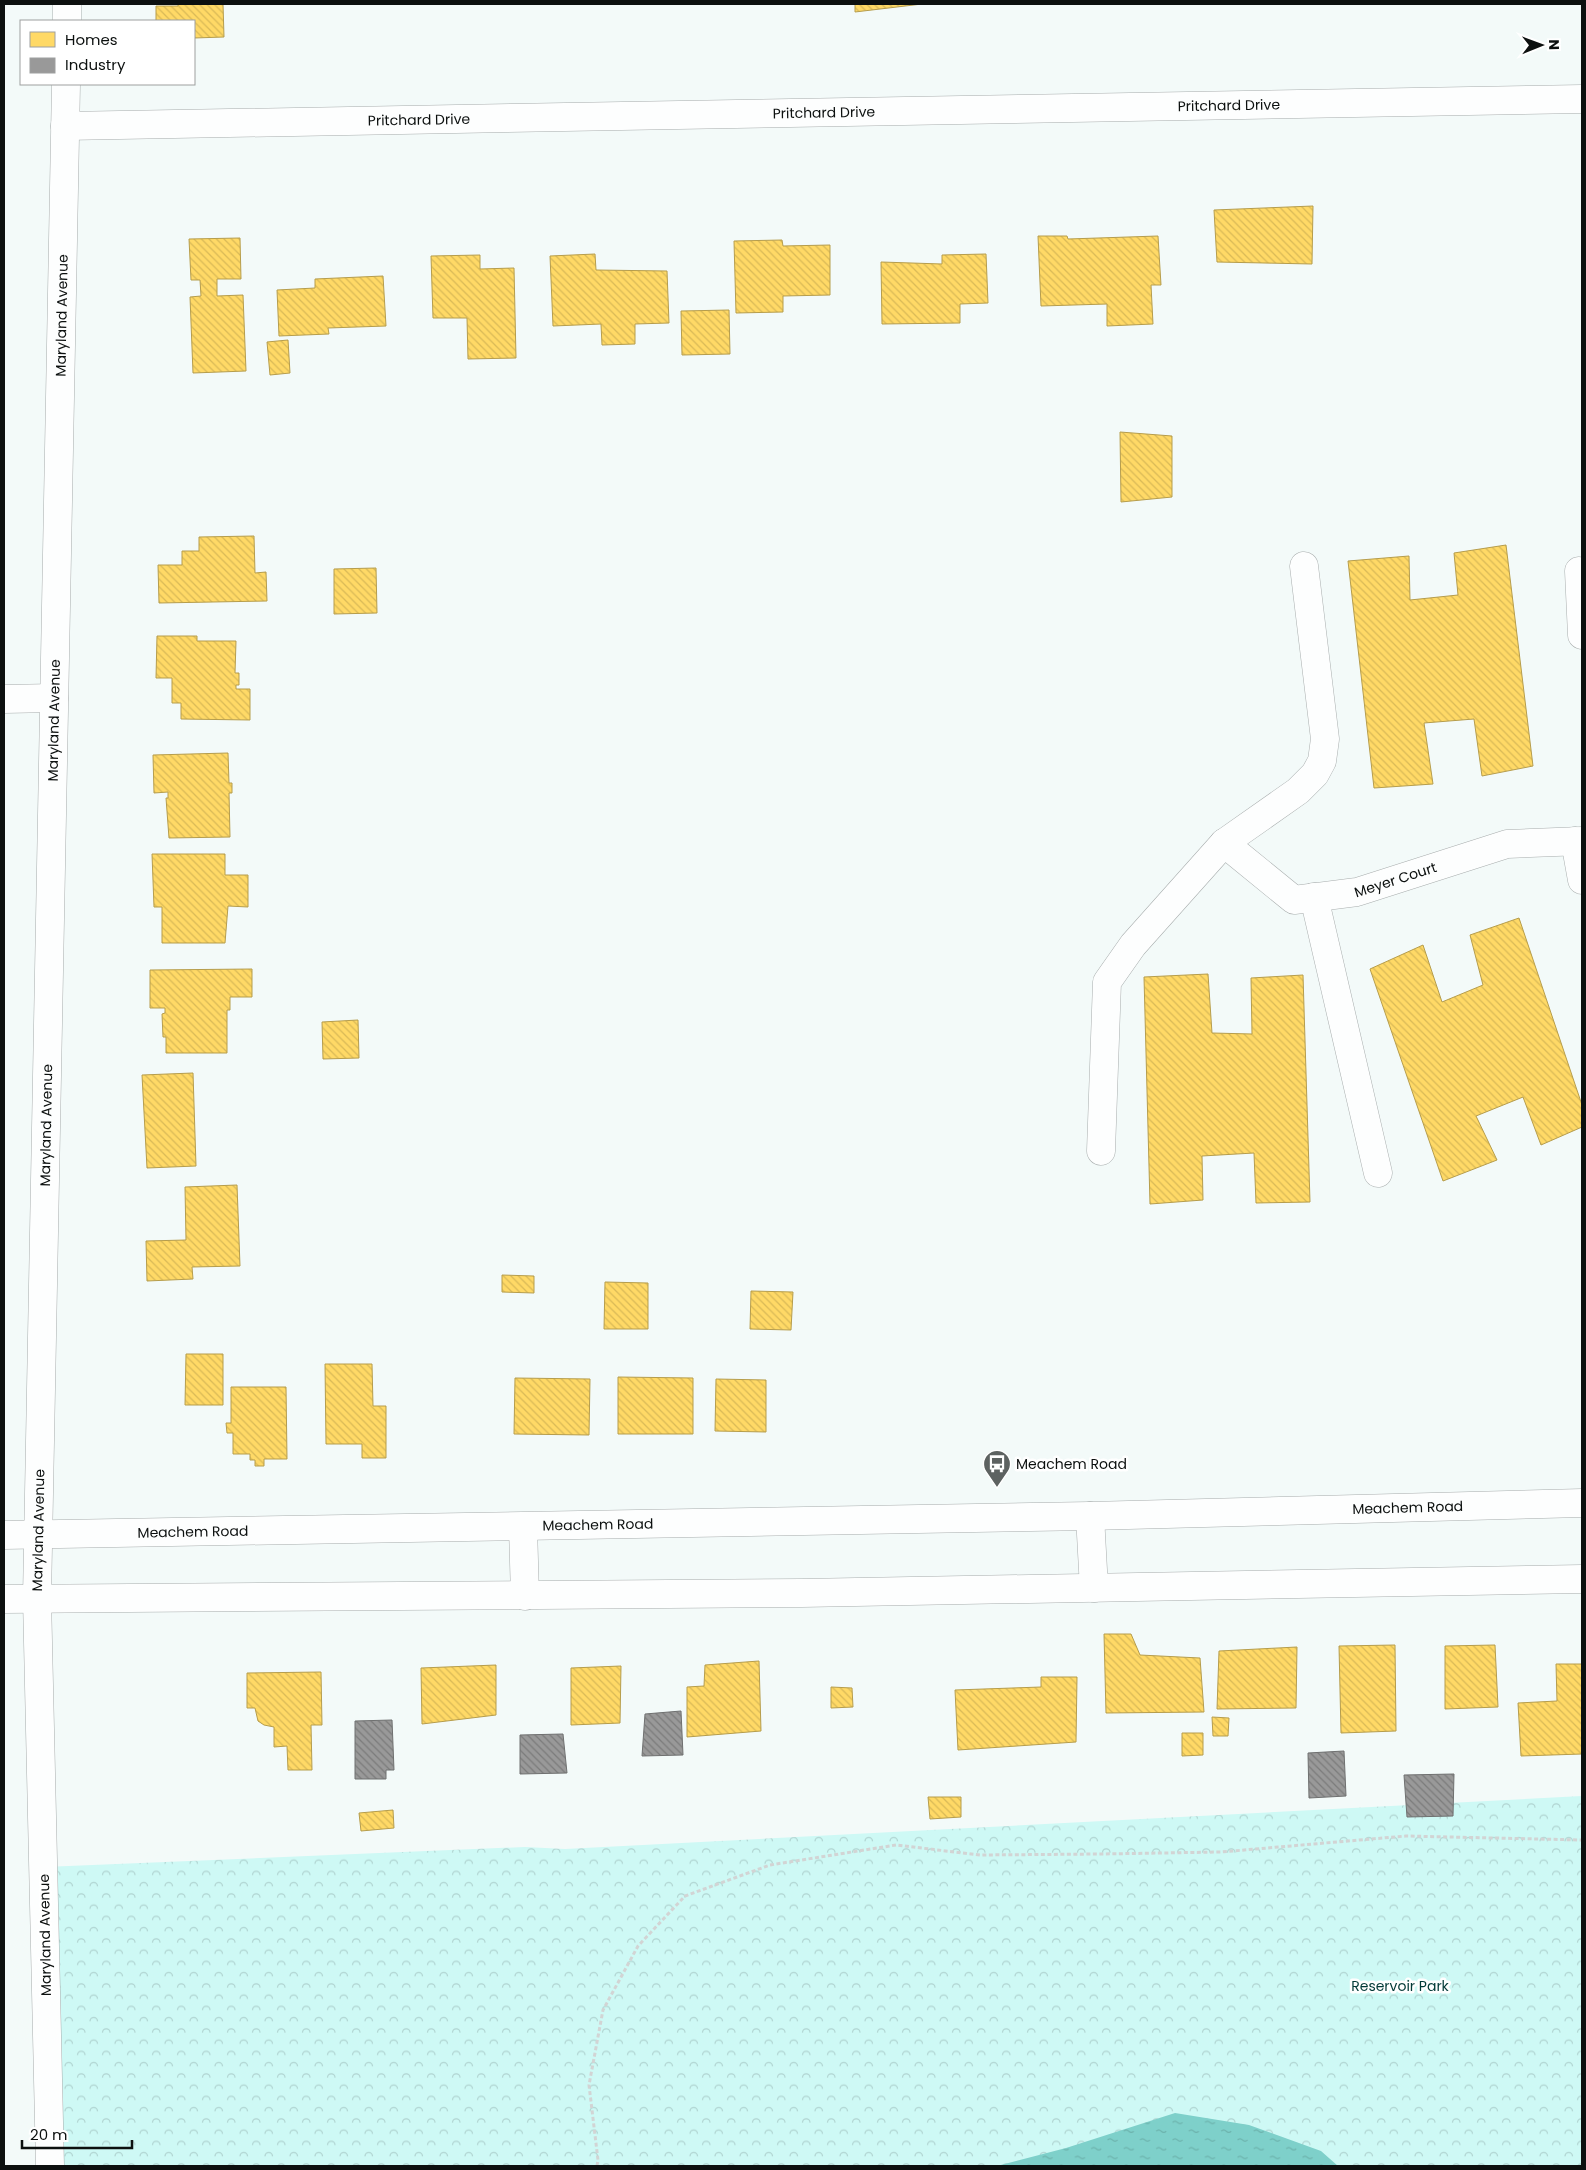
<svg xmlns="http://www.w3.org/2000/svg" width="1586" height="2170" viewBox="0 0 1586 2170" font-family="Poppins,sans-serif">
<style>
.forest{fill:url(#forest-crowns)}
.water{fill:url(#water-ripples)}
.homes{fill:url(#homes-back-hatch);stroke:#b69d4c}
.industry{fill:url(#industry-back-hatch);stroke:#6f7070}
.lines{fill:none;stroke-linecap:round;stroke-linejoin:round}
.minor-casing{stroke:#a8adad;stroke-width:29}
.path{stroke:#d2d4d4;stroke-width:3;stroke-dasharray:4 2.5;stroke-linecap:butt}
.minor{stroke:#fdfefe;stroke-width:28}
.labels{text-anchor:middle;stroke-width:5;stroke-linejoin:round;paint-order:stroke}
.street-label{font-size:14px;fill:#0c100f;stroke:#fff}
.poi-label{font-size:14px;fill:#0c100f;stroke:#fff;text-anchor:start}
.park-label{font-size:14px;fill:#013936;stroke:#fff}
</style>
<defs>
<pattern id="forest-crowns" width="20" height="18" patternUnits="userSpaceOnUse" patternTransform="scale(1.25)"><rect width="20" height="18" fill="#cef9f5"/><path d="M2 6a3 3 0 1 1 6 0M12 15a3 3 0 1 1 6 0" fill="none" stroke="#b0d4d1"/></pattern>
<pattern id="water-ripples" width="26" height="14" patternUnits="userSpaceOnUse" patternTransform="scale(1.25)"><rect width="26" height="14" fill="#7ed0ca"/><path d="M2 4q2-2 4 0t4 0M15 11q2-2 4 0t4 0" fill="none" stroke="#6cb2ac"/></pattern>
<pattern id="homes-back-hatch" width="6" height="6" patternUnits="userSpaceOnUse" patternTransform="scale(1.25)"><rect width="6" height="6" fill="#ffd966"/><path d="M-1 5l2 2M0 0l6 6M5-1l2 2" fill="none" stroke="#d9b957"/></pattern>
<pattern id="industry-back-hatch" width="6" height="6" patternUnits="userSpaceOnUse" patternTransform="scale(1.25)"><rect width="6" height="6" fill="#999"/><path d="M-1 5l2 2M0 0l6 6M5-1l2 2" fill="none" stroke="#7b7b7b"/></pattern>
</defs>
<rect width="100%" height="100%" fill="#f3faf9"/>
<path class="forest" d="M1582,1796v370h-1532l-6,-299 481,-20 40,2z"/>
<path class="water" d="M1175,2113l74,12 72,26 17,15h-341l69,-18z"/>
<path class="homes" d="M178,4h45l1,33 -30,1v-17h-38v-15h22z
M855,4h67l-67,8z
M1313,206l-1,58 -95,-2 -3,-52z
M1038,236h29l1,3 90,-3 3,49h-10l2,39 -46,2v-22l-66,2z
M240,238l1,41h-24v17l26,-1 3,76 -53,2 -3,-76 11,-1 -1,-16h-9l-2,-41z
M782,240l1,6 47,-1v50l-47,1v16l-47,1 -2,-72z
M595,254l1,16 71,1 2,52 -34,1v20l-33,1 -1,-21 -48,2 -3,-70z
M986,254l2,49 -28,1v19l-78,1 -1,-62 61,2v-9z
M480,255v14l34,-1 2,90 -48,1 -1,-41h-34l-2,-62z
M383,276l3,50 -58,2 1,6 -50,2 -2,-46 38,-2v-9z
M729,310l1,44 -48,1 -1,-44z
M288,340l2,33 -20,2 -3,-33z
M1120,432l52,4v61l-51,5z
M254,536l1,37 11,-1 1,29 -108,2 -1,-38h24v-14h17v-14z
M1506,545l27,221 -51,10 -8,-57 -50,4 9,61 -59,4 -26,-227 61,-5 1,44 48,-5 -4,-42z
M376,568l1,45 -43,1v-45z
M157,636h40v5h39l-1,32h4v12h-3v4h14v31l-69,-1v-16h-9v-25h-16z
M228,753l1,30h3v10h-3l1,44 -61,1 -3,-40h2v-6l-14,1 -1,-38z
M152,854h73v21h23v32l-20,-1 -3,37h-63v-36h-8z
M1519,918l63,187v22l-41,18 -18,-48 -47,19 21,44 -54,21 -73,-212 53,-24 19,57 41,-17 -13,-50z
M252,969v28h-22v13h-3v43h-61v-16h-3l-1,-23 3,-1v-5h-15v-38z
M1208,974l4,59 40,1 -1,-56 52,-3 7,227 -54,1 -2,-50 -52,3 1,44 -53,4 -6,-227z
M358,1020l1,38 -36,1 -1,-37z
M193,1073l3,93 -49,2 -5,-93z
M237,1185l3,81 -48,1 1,12 -46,2 -1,-40 40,-1 -1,-53z
M502,1275l32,1v17l-32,-1z
M605,1282l43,1v46h-44z
M751,1291l42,1 -2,38 -41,-1z
M186,1354h37v51h-38z
M325,1364h47l1,42h13v52h-24v-14h-36z
M618,1377l75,1v56h-75z
M515,1378l75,1 -1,56 -75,-1z
M716,1379l50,1v52l-51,-1z
M231,1387h55l1,72h-23v7h-9v-6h-5v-6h-17v-21h-6l-1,-10h5z
M1104,1634h27l9,21 60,3 4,54 -98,1z
M1395,1645l1,86 -55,2 -2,-87z
M1495,1645l3,62 -53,2v-63z
M1297,1647l-1,61 -79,1 2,-58z
M759,1661l2,70 -74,6v-50l17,-1 1,-21z
M1556,1664h26v90l-61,2 -3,-53 39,-2z
M496,1665v50l-74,9 -1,-56z
M621,1666l-1,57 -49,2v-57z
M321,1672l1,53h-11l1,45h-24l-1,-24 -13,1v-20l-10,-2 -6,-4 -3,-13h-8v-35z
M1041,1677h36l-1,65 -118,8 -3,-60 86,-3z
M831,1687l21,1 1,19 -22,1z
M1212,1717l17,1 -1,18h-15z
M1182,1733h21v22l-21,1z
M928,1797h33v20l-31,2z
M393,1810l1,18 -33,3 -2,-18z"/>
<path class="industry" d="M681,1711l2,44 -41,1 3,-42z
M392,1720l2,50h-8v9h-31v-58z
M563,1734l4,39 -47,1v-39z
M1344,1751l2,45 -37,2 -1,-45z
M1454,1774l-1,42 -46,1 -3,-42z"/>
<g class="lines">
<defs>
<g id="minor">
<path d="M67,21v-17"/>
<path id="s1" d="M65,126l1517,-27"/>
<path d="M1579,571l3,64"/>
<path d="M4,699l50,-1"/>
<path d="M1575,841l7,39"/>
<path id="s2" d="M1224,843l70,57 63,-8 150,-48 75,-3"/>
<path d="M1314,897l64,276"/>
<path d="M1101,1151l6,-169 26,-37 91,-102 74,-52 17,-17 7,-13 3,-22 -21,-173"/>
<path d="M1090,1516l4,72"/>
<path d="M523,1527l2,69"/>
<path id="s3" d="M4,1535l1086,-19 492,-13"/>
<path d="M4,1599l798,-6 780,-14"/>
<path id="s4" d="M50,2166l-13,-568 29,-1514"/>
</g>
</defs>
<use href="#minor" class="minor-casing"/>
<path class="path" d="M597,2166l1,-6 -9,-75 14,-75 35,-64 47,-50 85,-31 126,-20 84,10 121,-1 120,-2 185,-16 176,4"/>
<use href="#minor" class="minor"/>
</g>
<defs>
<symbol id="bus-pin" viewBox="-11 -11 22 30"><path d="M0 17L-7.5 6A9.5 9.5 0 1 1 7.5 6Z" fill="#5d6261" stroke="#fff"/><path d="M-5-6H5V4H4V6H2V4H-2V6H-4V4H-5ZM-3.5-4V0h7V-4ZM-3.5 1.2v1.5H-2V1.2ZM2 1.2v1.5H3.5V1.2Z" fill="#fff"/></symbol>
</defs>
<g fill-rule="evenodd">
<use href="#bus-pin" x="981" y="1448" width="32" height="43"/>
</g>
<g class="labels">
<g class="street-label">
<text dy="5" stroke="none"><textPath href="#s1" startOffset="1164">Pritchard Drive</textPath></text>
<text dy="5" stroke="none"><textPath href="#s1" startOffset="759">Pritchard Drive</textPath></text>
<text dy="5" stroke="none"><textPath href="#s1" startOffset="354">Pritchard Drive</textPath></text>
<text dy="5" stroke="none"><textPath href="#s4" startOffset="1851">Maryland Avenue</textPath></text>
<text dy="5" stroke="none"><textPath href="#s4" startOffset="1446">Maryland Avenue</textPath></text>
<text dy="5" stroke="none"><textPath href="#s2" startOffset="194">Meyer Court</textPath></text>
<text dy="5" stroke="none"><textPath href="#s4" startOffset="1041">Maryland Avenue</textPath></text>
<text dy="5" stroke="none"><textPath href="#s3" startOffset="1404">Meachem Road</textPath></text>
<text dy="5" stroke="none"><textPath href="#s3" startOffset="594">Meachem Road</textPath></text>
<text dy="5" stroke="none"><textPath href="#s4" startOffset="636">Maryland Avenue</textPath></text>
<text dy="5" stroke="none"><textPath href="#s3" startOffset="189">Meachem Road</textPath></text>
<text transform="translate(45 1935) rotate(-91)" y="5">Maryland Avenue</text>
</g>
<g class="poi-label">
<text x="1016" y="1469">Meachem Road</text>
</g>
<g class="park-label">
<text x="1400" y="1991">Reservoir Park</text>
</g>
</g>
<rect width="1586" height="2170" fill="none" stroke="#0c100f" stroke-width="10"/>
<rect x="20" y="20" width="175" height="65" fill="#ffffff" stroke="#9e9f9f"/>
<rect x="30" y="32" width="25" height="15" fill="#ffd966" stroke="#9e9f9f"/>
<text x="65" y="45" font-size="15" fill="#0c100f">Homes</text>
<rect x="30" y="58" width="25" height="15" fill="#999999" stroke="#9e9f9f"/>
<text x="65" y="70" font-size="15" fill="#0c100f">Industry</text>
<g transform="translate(1541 45) rotate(89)" stroke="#ffffff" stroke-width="4" paint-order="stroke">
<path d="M0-4L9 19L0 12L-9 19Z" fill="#0c100f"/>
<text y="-8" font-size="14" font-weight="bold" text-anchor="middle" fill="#0c100f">N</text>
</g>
<path d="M22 2140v8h110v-8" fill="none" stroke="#0c100f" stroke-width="2.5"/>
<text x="30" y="2140" font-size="15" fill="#0c100f" stroke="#ffffff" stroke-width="4" paint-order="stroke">20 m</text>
</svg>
